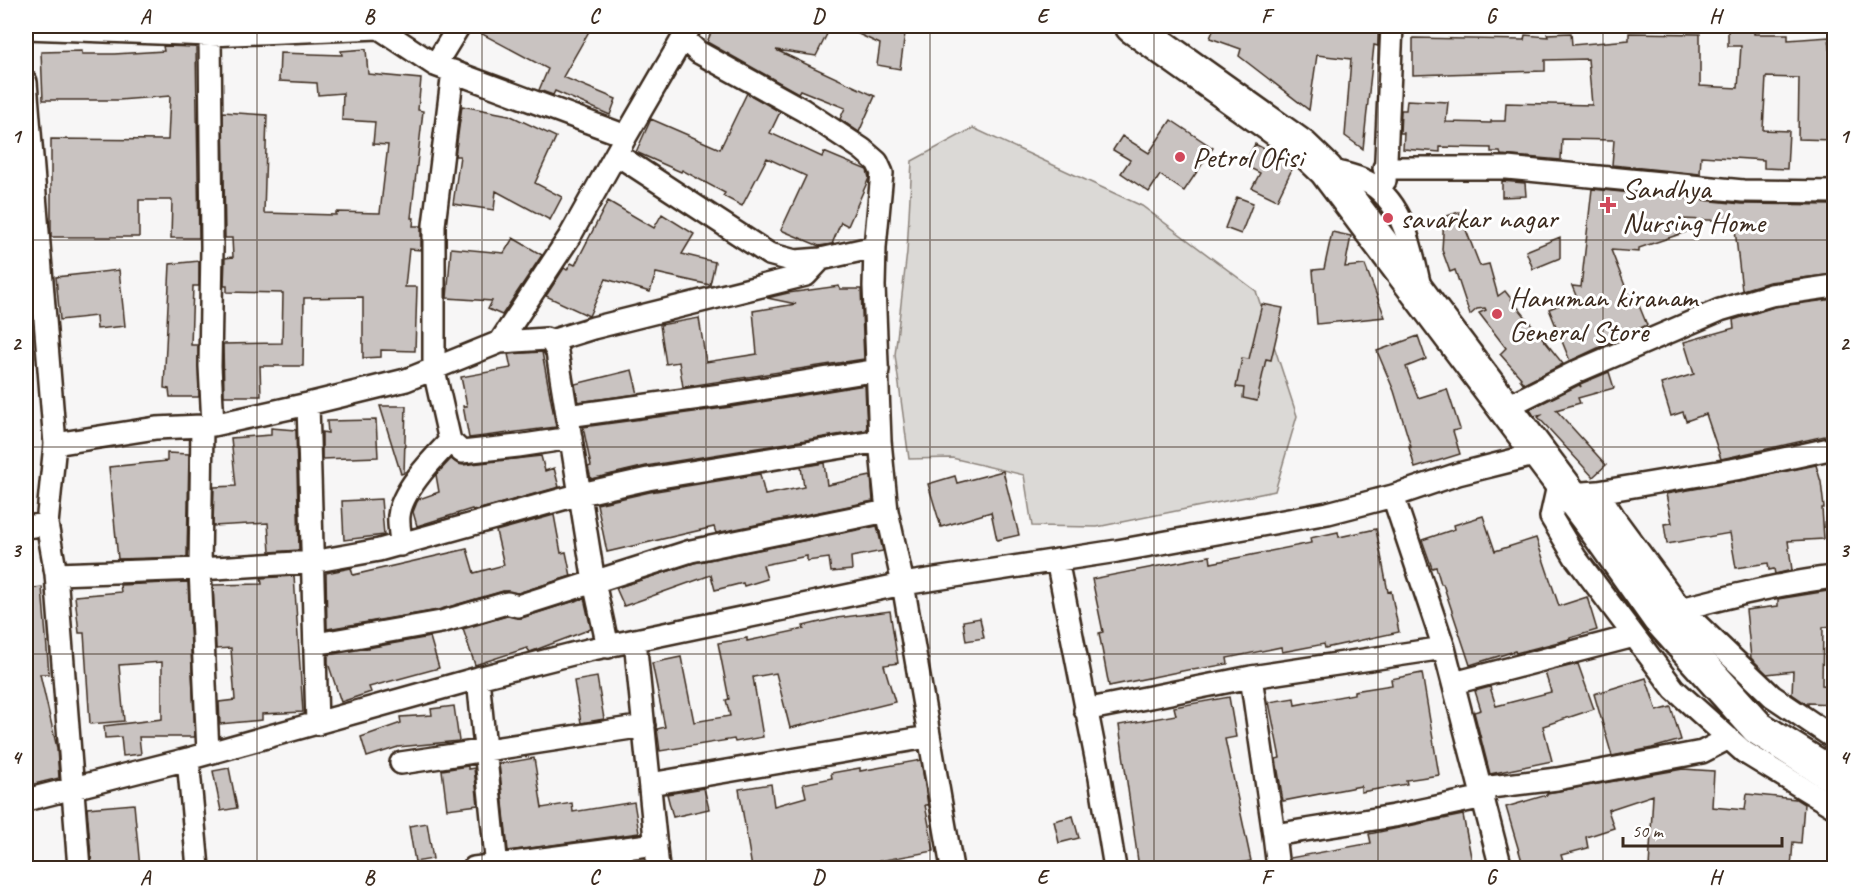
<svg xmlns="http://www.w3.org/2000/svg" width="1860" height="894" viewBox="0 0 1860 894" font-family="Caveat,sans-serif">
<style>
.green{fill:#dbd9d6;stroke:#8b827a;stroke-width:1.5}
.building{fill:#c9c3c1;stroke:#3b2a1e;stroke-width:1.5}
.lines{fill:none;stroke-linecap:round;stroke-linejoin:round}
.minor-casing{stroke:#3b2a1e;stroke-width:26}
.trunk-casing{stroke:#3b2a1e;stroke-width:38}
.minor{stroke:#fff;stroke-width:21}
.trunk{stroke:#fff;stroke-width:33}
.grid{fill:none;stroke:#3b2a1e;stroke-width:1.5;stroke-opacity:0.55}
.poi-dot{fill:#d1495b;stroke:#fff;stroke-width:2}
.labels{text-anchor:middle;stroke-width:6;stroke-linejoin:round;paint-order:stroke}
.poi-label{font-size:30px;fill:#3b2a1e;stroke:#fff;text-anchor:start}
.neatline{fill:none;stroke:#3b2a1e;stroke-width:2}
.grid-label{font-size:20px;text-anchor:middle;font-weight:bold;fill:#3b2a1e}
</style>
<rect width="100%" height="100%" fill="#f7f6f6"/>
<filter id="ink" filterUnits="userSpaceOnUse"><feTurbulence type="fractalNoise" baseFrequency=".0167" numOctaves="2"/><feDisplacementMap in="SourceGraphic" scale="12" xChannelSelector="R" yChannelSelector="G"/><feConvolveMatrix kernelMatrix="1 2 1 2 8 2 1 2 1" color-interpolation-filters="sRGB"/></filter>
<g filter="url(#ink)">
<path class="green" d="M973,128l169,78 114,85 41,125 -22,75 -178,36 -65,-1 -8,-51 -72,-17 -43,1 -14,-104 12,-103 5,-91z"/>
<path class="building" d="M472,26h120l-29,51 53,22 -6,16 -55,-24 -2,4 -14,-5 9,-21 -77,-41z
M714,26h117l-15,30 -40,-6 99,46 -16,36 -19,-13 5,-11 -45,-18 -2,3 -91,-51z
M841,26h65l-6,43 -23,-4 3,-21z
M1215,26h120l17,2v-2h23l-1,3h5l-1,17 -4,-1 -11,104 -18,-13 6,-77 -34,-4 -8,55 -70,-54 2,-7 -31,-11z
M1728,26h26v8h34v6l41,-3 2,22h2l1,27v54l-36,-1 1,-61 -33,-1 -3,53 26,1 -2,38 -23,-1v-8l-63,-4 -1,18 -88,-9 2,-25 -52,-1 -1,21 -60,-5 -1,-3h-9v-4l-51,-1v5l-37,-3 1,-16h-4l1,-21v-2h5l1,-10 41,2 -2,20 45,1v-2h14l1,-18 86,2 -4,-46 -43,1v11l-132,4v-37l111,2 1,-5 23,2 -1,-3 24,-1 1,12 57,-5v-7l71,1v52l38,2 3,-42h-13z
M163,46l33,1 3,191h-28l1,-38h-33v37h-88v-98l117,1 2,-44 -51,4h-76l-2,-48 41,-1v3h32l50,-3z
M366,49l2,25 53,5 -3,31 5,1 -12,107h3l-1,8h8v24l-12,-1 -4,38h12l-2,64 -34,-1v7l-18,1v-61l-59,1 -1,68h-43l1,30h-37l-1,-52 59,-1 1,-50 -56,-1v-6h-3l1,-28 8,-1 -1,-19h-7l-2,-126 44,3 -3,98 72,2v-3l44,1 8,-68 -15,-1 2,-22 -33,-2 1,-27 -25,2 -1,-12 -38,-2 1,-28 62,2 -1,-4z
M747,93l33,19 -10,21 52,24 2,-5 43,18 2,8 -21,48 -7,-4 -9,22 -13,2 -38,-16 25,-54 -39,-18 -25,48 -19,-10 2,-3 -43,-23 -1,2 -45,-20 15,-33 69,30z
M462,106l47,9 47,22 -21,46 27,14 -12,23 -54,-29 -2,19 -41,-6 7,-48h-5z
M1171,120l42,28 -29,43 -24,-16 -11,17 -28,-19 9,-13 -17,-10 9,-14 27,17z
M1255,144l39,21 -17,35 -25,-12 8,-15 -16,-8z
M1502,181l23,2 1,13 -24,1z
M1592,189l150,15 92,1v69l-65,8 -27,8 -8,-69 -53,-2 5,13 -47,16v4l-28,-2 18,46 5,-3 13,32 -77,36 -21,-52 28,-11 -5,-12 9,1z
M1237,197l16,6 -12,31 -16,-6z
M608,201l46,27 8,-14 32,20 -12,20 33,8 -5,23 -54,-12 -6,19 -44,-13 -17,37 -43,-20 18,-28 3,2 4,-7 4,2z
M1459,212l21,54 9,-2 9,32 7,-5 58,73 -39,20 -4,-5 1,-1 -21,-24 6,-6 -27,-35 7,-3 -1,-2 -8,1 -7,6 -15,-45 -5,2 -8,-22 2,-33z
M1332,232l19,4 -6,31 20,-2 20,52 -68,7 -4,-54 11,-1z
M1560,237v21l-27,11 -7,-18z
M513,238l29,17 -40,60 -14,-6 4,-8 -45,-3 4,-50 53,5z
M199,261v25h-6l-2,59h7l1,52h-29l-1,-8 -5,-1 6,-124z
M119,270l6,56 -28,3 -1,-13 -36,4 -4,-43z
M839,286l1,3h21l3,70 -181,28 -4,-25 -13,2 -6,-39 39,-7 7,44 51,-8 -4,-43 43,-7 -29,-6 21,-5z
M1834,299v135l-113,25 -15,-45 -20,7 -3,-9 -12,4 -10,-32 33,-10 -10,-32 50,-14 -1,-8 41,-13z
M1262,304l21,4 -12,52 -5,-1 -9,42 -14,-3 1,-10 -8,-1 6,-29 7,1z
M1418,336l8,23 -20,8 12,31 29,-9 13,40 -7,2 7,23 -45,14 -6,-21h2l-17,-56 -17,-40z
M542,352l14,75 -87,11 -6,-32h4l-6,-29 50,-9 -3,-14z
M632,370l6,24 -60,8 -3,-18z
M1609,372l5,16 -36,10 2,5 -24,7 50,55 -13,12 -55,-60 5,-3 -9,2 -4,-7 49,-24 2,2 -1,-3z
M865,385l2,45 -221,36 -55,13 -3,-12 3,-1 -8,-39 148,-20z
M380,406h26l-2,67 -3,1z
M376,420l2,37 -56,2v-27l6,1 -1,-12z
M271,428l25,2 3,120 -29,2 -2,-29 -55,3 1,-39 22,-1 -5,-48 40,-3z
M167,453l22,1 -2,103 -69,2 -9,-92 58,-6z
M541,456l4,15 9,-3 5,19 -86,24 -1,-2 -55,17 -4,-14 4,-10 2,-3 20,-7 -3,-17 15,-16 7,5 5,1z
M824,463l3,22 44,-9 2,25 -157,32 -2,-6 -107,25 -10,-48 53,-12 110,-18 5,21 39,-8 -3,-20z
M1816,465l5,17 3,26h-2l2,31 -36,2 4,29 -17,4 -1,-5 -5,1 -1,-7 -32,5 -6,-35 -63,11 -3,-20 8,-1 -6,-29 79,-14z
M1003,471l16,64 -22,5 -6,-28 -50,15 -13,-43 27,-8 2,7z
M381,499l3,36 -40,5 -2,-39z
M554,515l7,38 5,-1 5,24 -53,17 -15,-2 -65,19 -111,19 -1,-56 25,-5 2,7 114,-26 7,24 30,-8 -8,-34z
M1483,516l12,35 41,-13 23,68 28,-9 10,33 -27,8v1l-54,14 -1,-2 -45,14 -27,-81h-2l-5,-17 -4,1 -10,-28 33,-11 -1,-4z
M877,526l6,25 -32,6 1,13 -21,2 -2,-14 -22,3v-5l-44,9 4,14 -23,7 -1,-3 -28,7 -4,-15 -87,31 -8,-18 78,-25z
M1376,529l12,63 3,-1 8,41 -74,16 -1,-4 -42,8 -1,-5 -54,11 1,6 -35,6 -1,-1 -83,17 -10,-53 4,-1 -11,-53 118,-23 1,7 100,-20 -1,-5 28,-6 1,5z
M294,576l9,136 -41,2v6l-42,4 -1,-22 16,-2 -4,-52 -15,1 -3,-64 49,-1 -1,-6z
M188,582l7,155h-56l2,17 -18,2 -2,-19 -16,1 -1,-12 58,-7v-57l-43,3 5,56 -34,3 -6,-91h-5l-4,-37 46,-4 -1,-7z
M42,587l7,87h-9l17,74 2,30 -33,8v-197z
M1834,590v36l-11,1 -1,58 12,1v18l-26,-1v2l-16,-11 1,-23 -26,3 -16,-16 -5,-48 32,-4v-7z
M584,598l7,31 -61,23 -3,-4 -52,17 -12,-36 44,-13 15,2z
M890,611l8,52 -14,2 11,37 -105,26 -14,-55 -23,4 10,60 -28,5 -1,-3 -74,12 -3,-22 8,-2 -13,-64 29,-6 13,65 36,-6 -4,-16 3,-1 -11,-56 29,-5v3l57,-12 -1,-3 34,-8z
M980,618l4,20 -18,3 -3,-20z
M430,637l9,31 -70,19 2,5 -30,10 -13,-39v-8z
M1578,664l16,45 -51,17 9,35 -62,13 -16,-62 7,-2 -6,-19 15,-4 6,19 55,-14 -6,-20z
M1422,673l17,102 -33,5 1,4 -46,8v-6l-78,15 -7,-42 4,-1 -11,-56 25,-4 1,7 59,-11v-3l38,-6 -1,-6z
M597,677l7,42 -23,4 -7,-42z
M1646,678l11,33 14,-4 10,33 -29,8 -40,8 -18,-62z
M1229,697l7,40 -11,2 26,122 -40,7h-72l-20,-143 57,-10 -2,-8z
M454,706l5,35 -61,6 -31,10 -6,-20 40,-14 -1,-6 32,-2 -1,-6z
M534,758l8,50 30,-5 1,9 61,-10 5,31 -131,18 -9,-87z
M921,760l7,45h-3l9,46 -55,10 1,4 -21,3h-107l-13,-79 32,-5 3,22 32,-9 -3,-13 29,-6 -1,-5 29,-5v3z
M468,766v3l6,-1 4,37 -31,4 -5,-39z
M229,768l8,40 -16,3 -8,-40z
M1683,769l31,2 -2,36 33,3 2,-16 49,5 8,5 -3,39 -8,-1 -2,26h-142l4,-73 -45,15 6,18 -28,9 2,11 -27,7 4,13h-41l-18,-61 41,-12v-2z
M704,788l5,21 -36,8 -6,-23z
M134,804l6,64h-48l-5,-60z
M1463,815l9,47 -34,6h-148v-10l81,-15 -2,-9z
M1073,816l6,22 -20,5 -5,-22z
M427,823l6,36 -18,3 -6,-36z"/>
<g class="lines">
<defs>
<path id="minor" d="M459,26l-24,39 191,71 57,-98
M691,26l-8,12 15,14 105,58 59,39 15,13 5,11 -7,74 -1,39 6,155 7,70 16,73 49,284
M26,28l184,7
M453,71l-19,154v145l16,71 12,11 56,-6 53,-8
M26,82l29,362 -8,80 9,50
M616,154l153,100 26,7 26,-2 54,-12
M1384,168h123l236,23 91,1
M1326,170c15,3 32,6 45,14 34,22 41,67 49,103
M1385,181l7,-155
M551,341l42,-13 213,-53 15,-16
M500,342l46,-3 5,2 6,11 37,230 14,65
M308,404l9,320
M1504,408l74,-37 142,-61 51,-15 63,-9
M567,416l162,-22 149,-24
M213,425l-3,-59 2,-119 -2,-212 169,-7 56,37
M55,444l101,-16 46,-2
M1559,481l-8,36 24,40 99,132 70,63 90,55
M1598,492l144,-24 92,-20
M1568,494l30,-2 19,30 64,87 91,87 62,42
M1393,496l51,152 57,220
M26,527l21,-3
M401,545c0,-9 -3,-20 -2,-29 2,-25 34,-57 51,-75
M1057,560l43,218 15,90
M1681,609c51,-13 101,-26 153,-32
M635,640l23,228
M316,644l125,-22 66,-19 11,3 173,-55 196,-40
M1251,677l23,158 120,-19 90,-19
M478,678l19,190
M1454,683l180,-47
M1085,710l166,-33 193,-29
M208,753l-8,-184 2,-143 11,-1 95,-21 98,-24 94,-38 70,-106 56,-100
M188,759l10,109
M401,763l243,-37
M650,784l278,-47
M1482,788l75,-9 145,-27 27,-14
M26,800l162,-41 290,-81 110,-28 315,-66 214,-33 211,-38 65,-17 65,-22 80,-20
M1274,835l4,33
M79,868l-23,-294 144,-5 112,-7 67,-12 202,-56 67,-15 232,-38
M474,868l182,-24"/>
<path id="trunk" d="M1132,26l170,121 24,23 264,351 69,97 99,110 76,48"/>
</defs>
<use href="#minor" class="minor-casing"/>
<use href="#trunk" class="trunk-casing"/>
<use href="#minor" class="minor"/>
<use href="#trunk" class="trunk"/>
</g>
</g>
<path class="grid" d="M257,26v842M482,26v842M706,26v842M930,26v842M1154,26v842M1378,26v842M1603,26v842M26,240h1808M26,447h1808M26,654h1808"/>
<g class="poi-dot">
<circle cx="1180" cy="157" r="6"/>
<path d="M1605 196h6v6h6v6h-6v6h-6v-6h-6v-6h6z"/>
<circle cx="1388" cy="218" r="6"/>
<circle cx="1497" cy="314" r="6"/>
</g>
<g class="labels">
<g class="poi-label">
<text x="1192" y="167">Petrol Ofisi</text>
<text x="1622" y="198">Sandhya<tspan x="1622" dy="34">Nursing Home</tspan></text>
<text x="1400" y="228">savarkar nagar</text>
<text x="1509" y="307">Hanuman kiranam<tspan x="1509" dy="34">General Store</tspan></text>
</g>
</g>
<rect width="1860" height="894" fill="none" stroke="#fff" stroke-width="66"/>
<path d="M1623 837v9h159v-9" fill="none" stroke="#3b2a1e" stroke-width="3"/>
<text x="1632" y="837" font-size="18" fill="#3b2a1e" stroke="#ffffff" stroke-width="4.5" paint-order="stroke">50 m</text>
<rect x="33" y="33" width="1794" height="828" class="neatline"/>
<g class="grid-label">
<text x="145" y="23">A</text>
<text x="369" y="23">B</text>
<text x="594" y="23">C</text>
<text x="818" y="23">D</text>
<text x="1042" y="23">E</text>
<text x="1266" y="23">F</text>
<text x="1491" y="23">G</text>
<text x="1715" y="23">H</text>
<text x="16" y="143">1</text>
<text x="1844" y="143">1</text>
<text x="16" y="350">2</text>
<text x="1844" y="350">2</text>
<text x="16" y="557">3</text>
<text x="1844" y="557">3</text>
<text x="16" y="764">4</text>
<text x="1844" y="764">4</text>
<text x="145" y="884">A</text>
<text x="369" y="884">B</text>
<text x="594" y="884">C</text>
<text x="818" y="884">D</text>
<text x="1042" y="884">E</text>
<text x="1266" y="884">F</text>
<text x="1491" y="884">G</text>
<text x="1715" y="884">H</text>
</g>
</svg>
